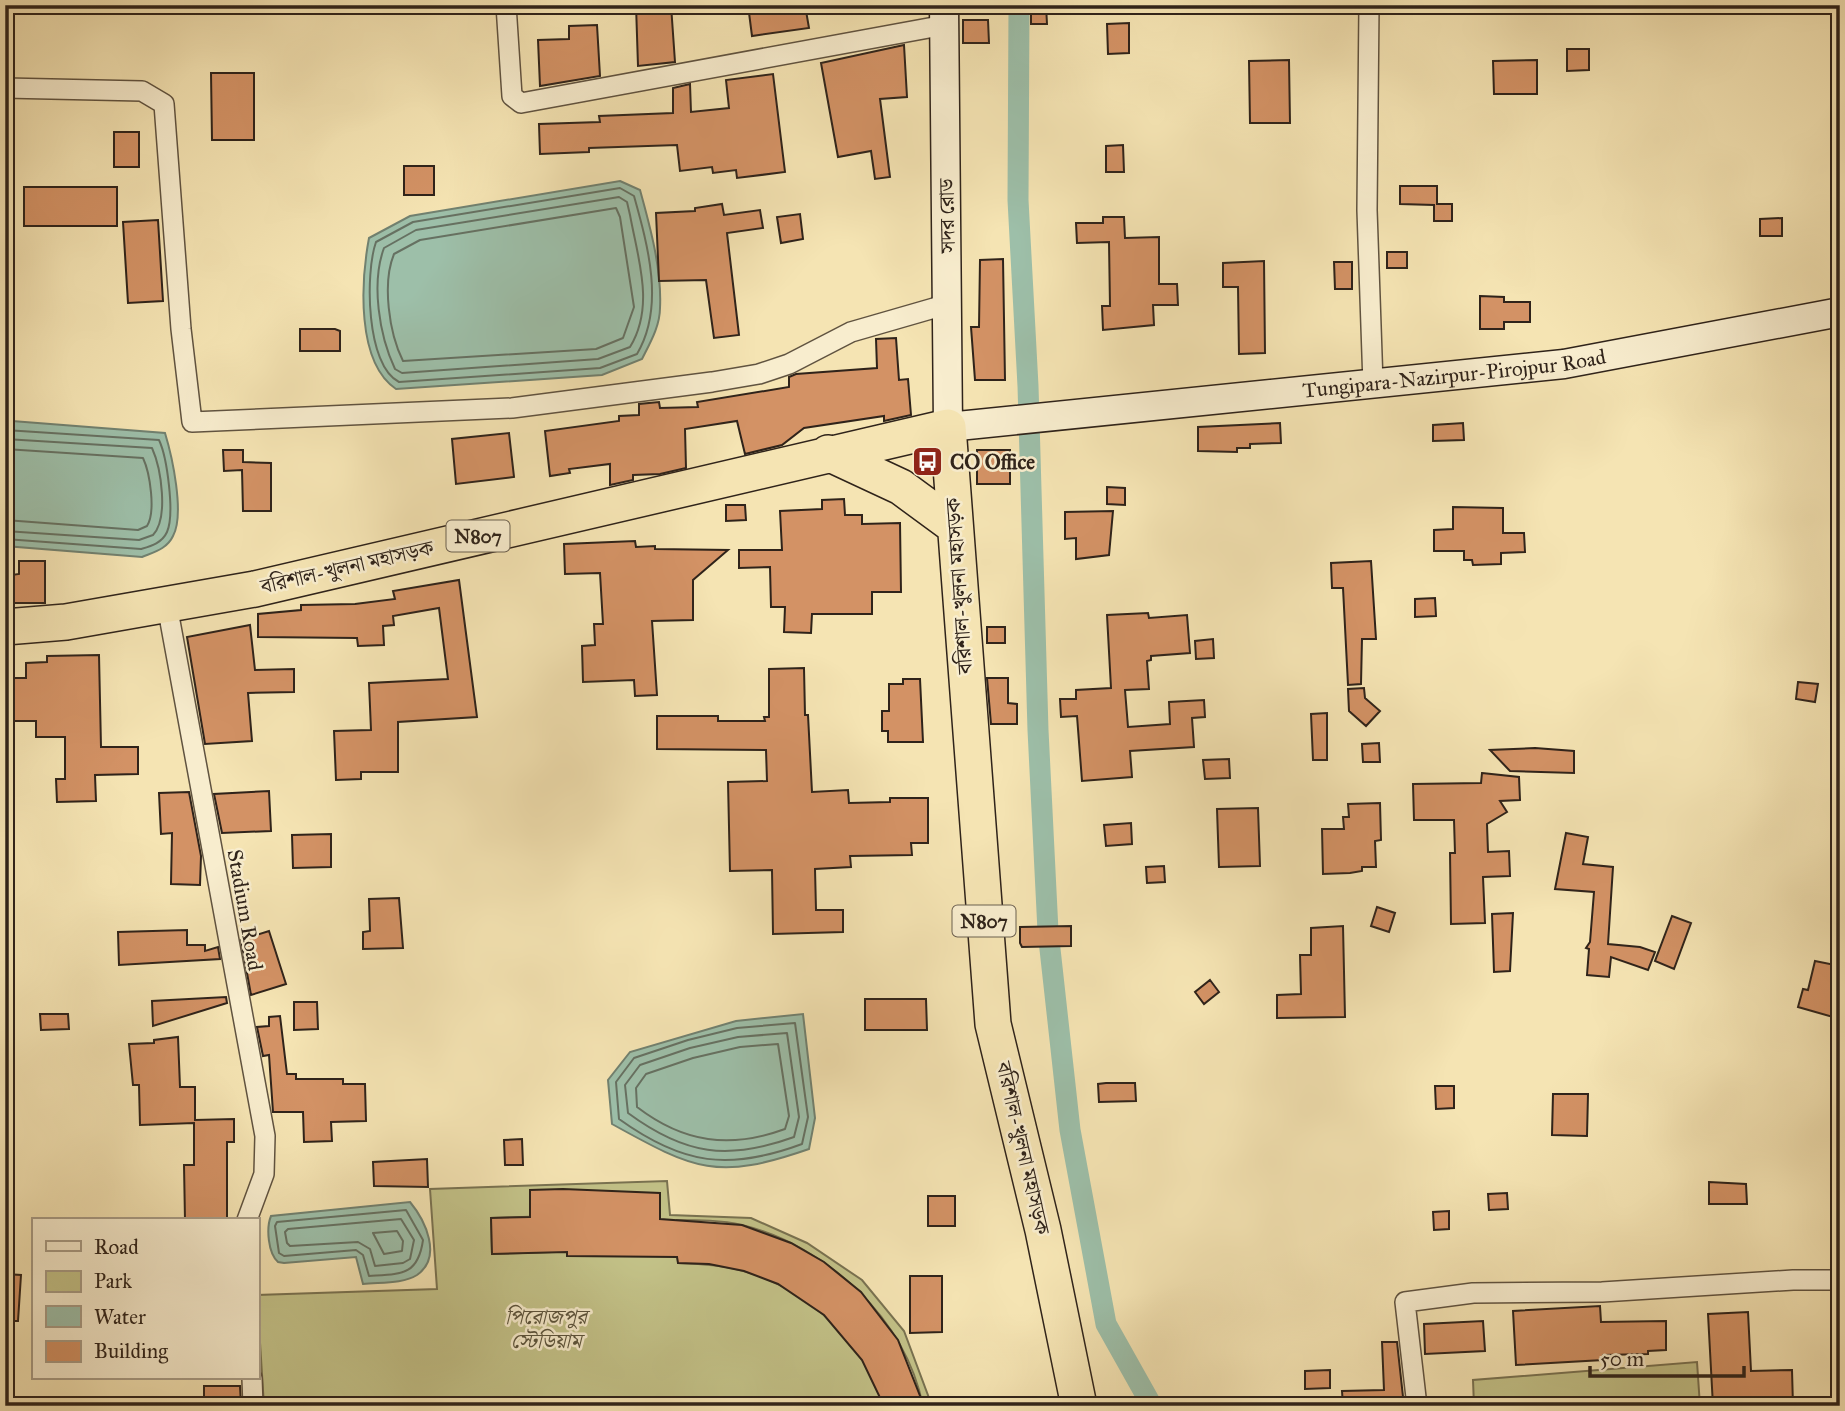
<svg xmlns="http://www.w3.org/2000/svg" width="1845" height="1411" viewBox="0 0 1845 1411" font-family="'IM FELL Great Primer','Noto Serif Bengali',serif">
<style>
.green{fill:#c3c288;stroke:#797251;stroke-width:2;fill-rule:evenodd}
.water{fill:#9dbfa9;stroke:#718170;stroke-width:2}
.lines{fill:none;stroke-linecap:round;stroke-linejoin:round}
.shore{stroke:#667162;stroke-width:2}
.canal{stroke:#9dbfa9;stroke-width:21}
.building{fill:#d39265;stroke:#2f231a;stroke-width:2}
.street-casing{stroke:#605340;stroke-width:22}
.secondary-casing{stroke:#2f231a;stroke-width:31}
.highway-casing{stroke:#2f231a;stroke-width:38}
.street{stroke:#f8edce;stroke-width:19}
.secondary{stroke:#f8edce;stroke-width:28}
.highway{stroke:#f5e4b3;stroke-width:35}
.labels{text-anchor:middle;stroke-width:5;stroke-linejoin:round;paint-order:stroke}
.shield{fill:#f8edce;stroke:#6b6050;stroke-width:2}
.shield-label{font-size:19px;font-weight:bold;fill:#2f231a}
.street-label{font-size:21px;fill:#2f231a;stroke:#f8edce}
.poi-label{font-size:21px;font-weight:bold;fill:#2f231a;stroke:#f8edce;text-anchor:start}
.park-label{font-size:21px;font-style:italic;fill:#5b533b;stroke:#f8edce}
</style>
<rect width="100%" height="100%" fill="#f5e4b3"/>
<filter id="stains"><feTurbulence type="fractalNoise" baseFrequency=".00286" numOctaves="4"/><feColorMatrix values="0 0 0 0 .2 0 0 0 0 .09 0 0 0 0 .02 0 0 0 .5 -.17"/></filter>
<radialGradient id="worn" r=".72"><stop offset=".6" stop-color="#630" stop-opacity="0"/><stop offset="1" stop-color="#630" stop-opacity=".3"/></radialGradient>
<path class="green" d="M667,1181l3,34 81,3 56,25 55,37 42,51 28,75h-9c-18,-88 -96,-160 -181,-181 -21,-5 -43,-5 -65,-5l1,43c23,1 46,2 69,9 61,18 119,71 137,134h-620l-7,-111 180,-6 -7,-100zM550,1216l1,36 -59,2 -1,-36z
M1697,1362l3,44h-226l-1,-26z"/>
<path class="water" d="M620,181l20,9c10,36 22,80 20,118 0,18 -10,35 -18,51l-40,16 -206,14c-40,-27 -35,-108 -27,-151l41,-22z
M12,421l153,12c7,23 20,81 8,103 -6,13 -19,16 -31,21l-137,-11v-122z
M803,1014l12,104 -6,31c-92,32 -114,21 -197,-25l-4,-44 22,-28 106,-31z
M410,1202c15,18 33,55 7,73 -14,9 -38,7 -54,9l-7,-27 -72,6 -6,-1c-10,-9 -12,-34 -7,-46z"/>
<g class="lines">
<path class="shore" d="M620,188l14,8c14,50 31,111 3,158l-37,14 -201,14c-33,-16 -34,-109 -23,-140l37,-20z
M619,197l8,5 3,13c8,44 25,91 0,132l-32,12 -196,14 -7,-4c-16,-34 -24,-86 -11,-121l32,-18z
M616,208l4,9 14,90 -11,31 -27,11 -193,12c-14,-28 -21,-78 -9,-107l26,-14z
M5,430l154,10c8,17 16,74 8,92 -5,11 -16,14 -26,17l-136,-10
M5,439l147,9c9,20 17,70 1,87l-14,5 -134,-9
M5,449l138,9c7,15 13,54 4,68l-9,4 -133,-10
M795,1023l13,94 -6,27c-73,27 -119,21 -183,-25l-3,-37 18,-24 54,-18 49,-12z
M787,1033l12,84 -5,20c-66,24 -109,18 -166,-24l-3,-28 15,-20 50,-17 48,-11z
M778,1044l11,72 -4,13c-55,20 -101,14 -148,-22l-1,-19 10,-14 47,-16 47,-11z
M406,1210l17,30c-5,36 -22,34 -54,36l-6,-21 -7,-5 -72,6 -5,-3 -4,-27 2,-4z
M401,1219l13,21 -4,19 -7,4 -28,3 -5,-17 -12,-7 -68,4 -3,-3 -2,-11 3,-3z
M397,1231l6,10 -1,10 -18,3 -11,-21z"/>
<path class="canal" d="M1019,5l-1,195 10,186 10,344 10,201 22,199 36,194 46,82"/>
</g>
<path class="building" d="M636,5h35l4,57 -37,4z
M748,5h57l4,23 -57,8z
M1031,5h15l1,19h-16z
M963,20h25l1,23h-26z
M1129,23v30l-21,1 -1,-30z
M597,25l3,51 -60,10 -2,-46 31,-1v-13z
M904,45l3,52 -27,2 10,78 -15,2 -4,-28 -33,6 -17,-94z
M1567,49h22v21l-22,1z
M1289,60l1,63h-40l-1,-62z
M1537,60v34h-43l-1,-33z
M211,73h43v67h-42z
M773,74l12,98 -48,6 -1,-8 -23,3 -1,-6 -32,4 -3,-26 -88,3v4l-49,2 -1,-30 61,-2 -1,-6 74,-3v-25l17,-4 1,28 38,-4 -3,-28z
M114,132h25v35h-25z
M1123,145l1,27h-18v-26z
M404,166h30v29h-30z
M1400,186h37v18h15v17h-18v-16l-34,-1z
M24,187h93v39h-93z
M722,204l2,11 36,-5 3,18 -36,5 12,102 -25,3 -8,-58 -47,1 -3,-68 39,-2v-3z
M800,214l3,25 -22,4 -4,-26z
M1103,217h21l1,21 34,-1v47h18l1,21h-25l1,20 -51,5 -1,-24h8l-1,-64 -32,1 -1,-20h27z
M1782,218v18h-22v-17z
M158,220l5,81 -35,2 -5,-81z
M1387,252h20v16h-20z
M1003,259l2,121h-30l-4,-53h8l1,-67z
M1264,261l1,92 -26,1 -1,-67h-15v-24z
M1334,262h18v27h-17z
M1480,296l24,1v5h26v20h-26v7h-24z
M300,329h35l5,2v20h-40z
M896,338l3,42 9,-1 3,36 -27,6v-5l-80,12 -22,17 -37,9 -8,-33 -52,8 1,39 -26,6 -27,1v5l-23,5v-21l-41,5 1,4 -20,3 -5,-45 74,-10v-5l20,-1v-11l20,-2 1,6 38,-1 -1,-5 92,-15v-10l7,-3 81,-6 -1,-29z
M1280,423l1,20 -31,1v4h-13v4l-39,-1v-24z
M1463,423l1,17 -31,1v-16z
M509,433l5,44 -58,7 -4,-45z
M223,450h20v12l28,1v48h-28l-1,-41 -18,1z
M977,450h33v34h-33z
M1107,487l18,1v17l-18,-1z
M844,499l1,16h17v9l38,-1 1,69h-29v22h-60l-1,19 -27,-1 1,-25h-14l-1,-40 -31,1v-18h43l-2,-39 42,-2v-9z
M726,505h19l1,15 -20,1z
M1453,507l50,1v25h21l1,19 -24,1v11l-28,1 -1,-5h-8v-9h-30v-21l19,-1z
M1113,511l-4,44 -33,4v-21l-11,1v-27z
M635,541l1,6 19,-1v3l73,1 -35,30v40l-41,1 5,74 -22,1 -1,-16 -51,2 -1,-36 13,-1 -1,-21h9l-3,-51 -35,1 -1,-30z
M19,561h26v42h-36v-4h-4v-23l14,-2z
M1371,561l5,78h-14l-1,45 -13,1 -5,-97h-11l-1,-25z
M459,580l18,137 -79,5v50h-37v7l-25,1 -2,-49 37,-1 -2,-47 79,-4 -9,-71 -46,8 1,9 -11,1 1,19 -26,1 -1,-8 -99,-1v-23l43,-4v-5l54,-1 40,-5 -2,-8z
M1435,598l1,18 -21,1v-18z
M1148,613l1,5 38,-3 3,38 -39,3v4l-4,1 2,28 -24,1 3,37 42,-3 -1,-22 35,-2 1,17 -13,1 2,29 -64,4 2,26 -50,4 -5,-65 -16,1 -1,-18h16v-9l35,-2 -4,-73z
M250,625l5,45 39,-1v23l-46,1 4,48 -47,3 -18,-107z
M987,627h18v16h-18z
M1213,639l1,19 -18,1 -1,-18z
M99,655l2,92h37v27l-43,1 1,26 -39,1 -1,-23h9v-42h-29v-16h-31v-43h21v-15l21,-1v-6z
M804,668l1,47h3l4,77 36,-2 1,13 41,-1v-4h38v45h-17l1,12 -62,1 1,11 -36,2 1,41h27v22l-70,2 -1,-64 -42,1 -2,-89 39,-1 -1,-31 -109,-1v-33h61v5h47l-1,-4h5v-48z
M987,678h21v25l9,1v20h-26z
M903,679h17l3,63h-35v-11h-6v-20h7v-27h14z
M1798,682l20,2 -3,18 -19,-3z
M1364,688l1,10 15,13 -14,15 -17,-15 -1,-22z
M1327,713v47h-14l-2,-46z
M1379,743l1,19h-17l-1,-18z
M1535,748l39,3v22l-64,-2 -20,-21z
M1229,759l1,19 -25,1 -2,-19z
M1482,773l37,4 1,23 -20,1 7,11 -20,12 1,28 21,-1 1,25 -27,1 2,46 -34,1 -1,-71h5l-1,-33h-40l-1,-36 68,-1z
M269,791l2,40 -49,2 -8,-39z
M189,792l12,64 -1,29 -29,-1 1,-51 -11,1 -2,-41z
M1380,803l1,37 -6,1 1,26h-14v4l-12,2 -27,1 -1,-45h22l-1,-12h6l-1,-13z
M1258,808l2,58 -41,1 -2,-58z
M1131,823l1,21 -26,2 -2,-21z
M1566,833l22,4 -5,27 30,3 -5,77 32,3 15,5 -7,18 -37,-13 -2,20 -22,-2 2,-26 -3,-1 4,-6 4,-50 -39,-3z
M331,834v33l-38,1 -1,-33z
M1164,866l1,16 -18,1 -1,-16z
M399,898l4,50 -40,1v-17l7,-1 -1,-32z
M1377,907l18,6 -6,19 -18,-6z
M1513,913l-3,58 -16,1 -2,-58z
M1672,916l19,7 -17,46 -19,-8z
M1071,926v20l-49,1 -2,-4v-16z
M1343,926l2,91 -68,1v-23l24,-1 -1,-39h11v-27z
M187,930v15h18v6l13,-4 2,12 -101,6 -1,-33z
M269,931l17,53 -35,11 -10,-55z
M1815,961l25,5 -4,31 4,1v21l-42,-12 5,-18 5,1z
M1210,980l9,12 -15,12 -9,-12z
M226,997l1,6 -74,23 -1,-25z
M865,999h61l1,31h-62z
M294,1002h23l1,27 -24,1z
M40,1014h28l1,15 -28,1z
M280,1016l7,58h9v5h47v5h22l1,37 -35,1 1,19 -28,1 -1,-30h-30l-4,-57 -6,1 -6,-29 12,-1v-9z
M178,1037l2,50h15v33l39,-1v23h-7v78h-42l-1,-55h10v-42l-54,2 -1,-40h-6l-4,-41 25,-1v-3z
M1106,1083h29l1,18 -37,1 -1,-18z
M1435,1086h19v22l-18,1z
M1553,1094h35l-1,42 -35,-1z
M522,1139l1,26h-18l-1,-25z
M427,1159l1,28 -54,-1 -1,-24z
M1709,1182l37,2 1,20h-38z
M563,1189l97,4v26l82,6 49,18 33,19 37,30 37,48 26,66h-40l-22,-46 -38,-45 -46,-31 -34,-13 -35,-7 -31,-1 -1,-6 -110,-1v-4l-75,2 -1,-36 39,-1v-27z
M1507,1193l1,16 -19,1 -1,-16z
M928,1196h27v30h-27z
M1449,1211v18l-15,1 -1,-18z
M5,1274l16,1 -3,46h-13z
M910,1276h32v56l-32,1z
M1600,1306l1,16 65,-1v29l-18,1v3l-45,1v5l-87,5 -3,-54z
M1748,1312l3,59 41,-1 1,36h-80l-5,-92z
M1483,1321l2,30 -60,3 -1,-30z
M1382,1342h15l7,64h-61l-1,-15 42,-1z
M1330,1370v18l-25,1v-18z
M204,1386h36l1,20h-37z"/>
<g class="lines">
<defs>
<path id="street" d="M506,5l6,91 9,7 424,-78
M1369,5l-2,205 6,174
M5,88l137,3 22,13 17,225 11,93 320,-14 200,-26 47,-8 30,-10 62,-32 97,-28
M167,605l98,531 -1,38 -17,46
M252,1378l1,28
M1417,1406l-12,-104 68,-9 129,-1 191,-12h47"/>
<g id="secondary">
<path id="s1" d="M944,5l4,422 616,-63 276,-52"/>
</g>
<path id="highway" d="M828,453l73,34 53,39
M5,627l61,-5 189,-33 693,-162 45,597 50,206 36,176"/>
</defs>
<use href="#street" class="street-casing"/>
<use href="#secondary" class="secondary-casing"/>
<use href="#highway" class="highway-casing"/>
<use href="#street" class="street"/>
<use href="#secondary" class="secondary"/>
<use href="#highway" class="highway"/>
</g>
<defs>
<symbol id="bus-square" viewBox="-11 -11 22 22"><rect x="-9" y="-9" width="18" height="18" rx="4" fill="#8f2418" stroke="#f8edce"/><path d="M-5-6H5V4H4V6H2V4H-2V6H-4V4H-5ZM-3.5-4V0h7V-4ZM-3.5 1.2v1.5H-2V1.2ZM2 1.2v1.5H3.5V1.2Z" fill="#fff"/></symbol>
</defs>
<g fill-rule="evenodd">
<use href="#bus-square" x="910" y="444" width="35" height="35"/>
</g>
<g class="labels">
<g class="shield">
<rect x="446.5" y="520.5" width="63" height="31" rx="5"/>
<rect x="952.5" y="905.5" width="63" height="31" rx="5"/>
</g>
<g class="shield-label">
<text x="478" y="543">N807</text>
<text x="984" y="928">N807</text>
</g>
<g class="street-label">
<text transform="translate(947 216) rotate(-91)" y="7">সদর রোড</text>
<text dy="7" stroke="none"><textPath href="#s1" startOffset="931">Tungipara-Nazirpur-Pirojpur Road</textPath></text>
<text transform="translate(347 567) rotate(-13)" y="7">বরিশাল-খুলনা মহাসড়ক</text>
<text transform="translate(959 586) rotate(-94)" y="7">বরিশাল-খুলনা মহাসড়ক</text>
<text transform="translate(245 910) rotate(80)" y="7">Stadium Road</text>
<text transform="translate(1023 1148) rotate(77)" y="7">বরিশাল-খুলনা মহাসড়ক</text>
</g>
<g class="poi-label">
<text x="950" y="469">CO Office</text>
</g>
<g class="park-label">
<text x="546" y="1324">পিরোজপুর<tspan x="546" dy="24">স্টেডিয়াম</tspan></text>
</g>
</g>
<rect width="1845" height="1411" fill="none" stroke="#f5e4b3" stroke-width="28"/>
<rect x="7" y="7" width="1831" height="1397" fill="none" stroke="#2f231a" stroke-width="3.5"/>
<rect x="14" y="14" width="1817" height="1383" fill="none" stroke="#2f231a" stroke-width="2"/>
<rect x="32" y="1218" width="228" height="161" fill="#f8edce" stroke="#a89c86" stroke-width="2"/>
<rect x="46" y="1241" width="35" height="10" fill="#f8edce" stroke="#a89c86" stroke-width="2"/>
<text x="94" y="1254" font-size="21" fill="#2f231a">Road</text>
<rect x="46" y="1271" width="35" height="21" fill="#c3c288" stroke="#a89c86" stroke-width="2"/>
<text x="94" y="1288" font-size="21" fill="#2f231a">Park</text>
<rect x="46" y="1306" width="35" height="21" fill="#9dbfa9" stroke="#a89c86" stroke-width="2"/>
<text x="94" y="1324" font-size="21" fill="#2f231a">Water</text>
<rect x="46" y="1341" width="35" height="21" fill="#d39265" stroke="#a89c86" stroke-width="2"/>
<text x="94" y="1358" font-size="21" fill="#2f231a">Building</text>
<path d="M1590 1366v10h154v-10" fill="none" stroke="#2f231a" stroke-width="3.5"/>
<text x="1600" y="1366" font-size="21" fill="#2f231a" stroke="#f8edce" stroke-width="5" paint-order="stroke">50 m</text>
<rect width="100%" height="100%" filter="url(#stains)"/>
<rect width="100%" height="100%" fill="url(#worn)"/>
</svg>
